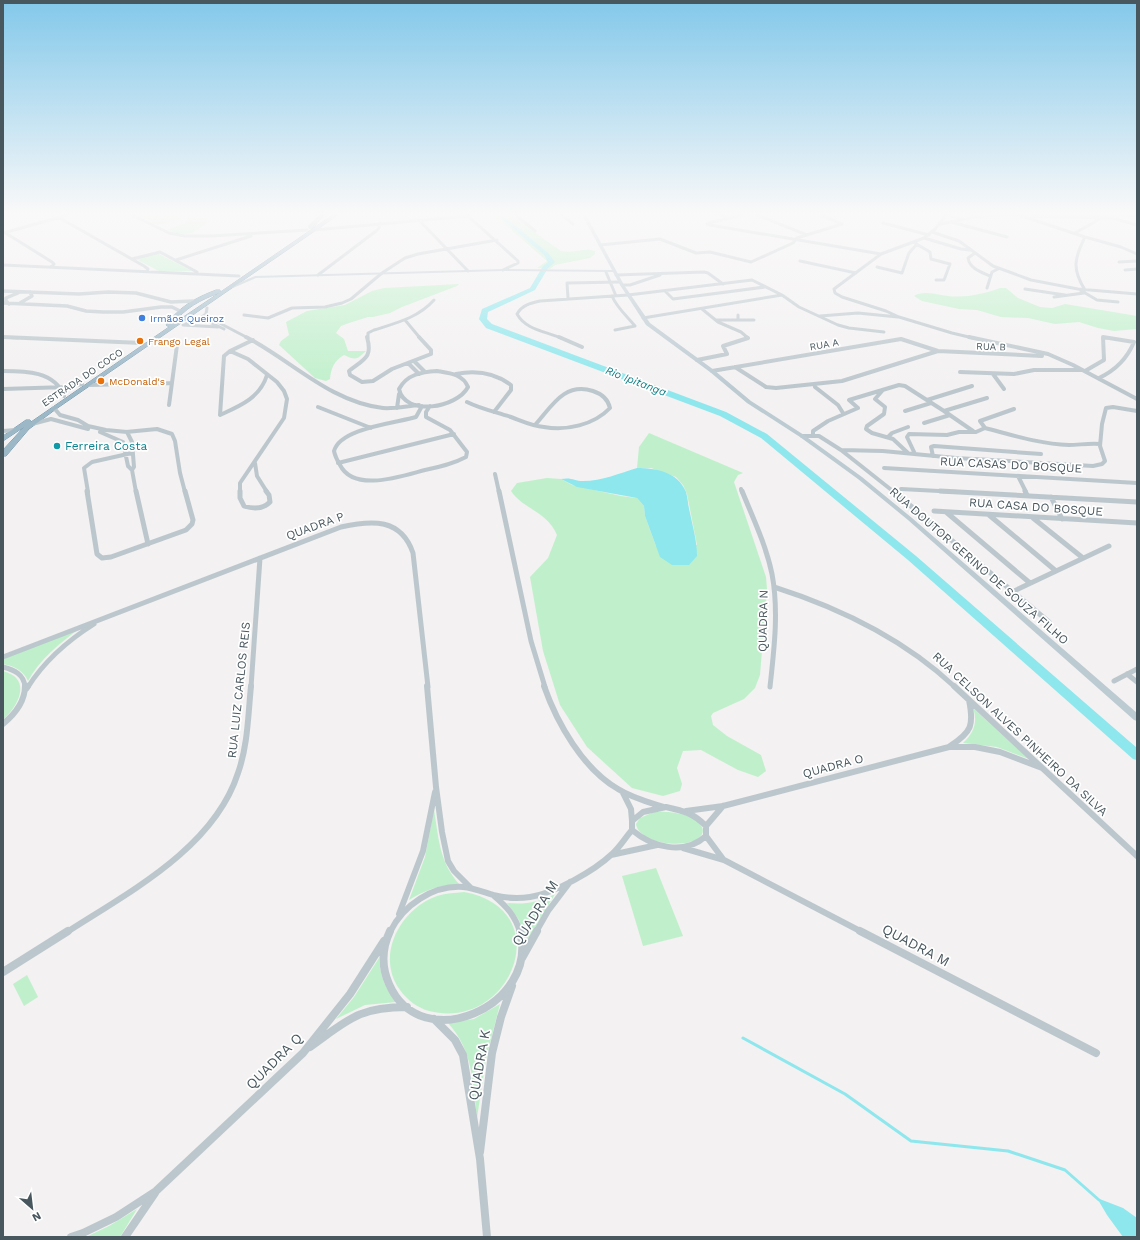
<svg xmlns="http://www.w3.org/2000/svg" width="1140" height="1240" viewBox="0 0 1140 1240" font-family="'Work Sans',sans-serif">
<style>
.green{fill:#c0f0cb}
.water{fill:#8de7ed}
.lines{fill:none;stroke-linecap:round;stroke-linejoin:round}
.stream{stroke:#8de7ed;stroke-width:3}
.river{fill:#8de7ed;fill-rule:evenodd}
.trunk-casing{stroke:#7396ab;stroke-width:1}
.minor-far4{stroke:#bcc7cd;stroke-width:3}
.minor-far3{stroke:#bcc7cd;stroke-width:4}
.minor-far2{stroke:#bcc7cd;stroke-width:5}
.minor-far1{stroke:#bcc7cd;stroke-width:6}
.minor{stroke:#bcc7cd;stroke-width:8}
.tertiary{stroke:#bcc7cd;stroke-width:3.5}
.secondary{fill:#bccad2;fill-rule:evenodd}
.trunk{fill:#9cb8c7;fill-rule:evenodd}
.shop-dot{fill:#3f7fe0;stroke:#fff;stroke-width:1.5}
.food-dot{fill:#e8710a;stroke:#fff;stroke-width:1.5}
.culture-dot{fill:#0f9aa8;stroke:#fff;stroke-width:1.5}
.labels{text-anchor:middle;stroke-width:3.5;stroke-linejoin:round;paint-order:stroke}
.far-shop-label{font-size:10px;fill:#366cbe;stroke:#fff;text-anchor:start}
.far-food-label{font-size:10px;fill:#c56008;stroke:#fff;text-anchor:start}
.far-street-label{font-size:10px;fill:#48575e;stroke:#fff}
.far-water-label{font-size:11px;font-style:italic;fill:#0d7f87;stroke:#fff}
.culture-label{font-size:12px;fill:#0d838f;stroke:#fff;text-anchor:start}
.street-label{font-size:12px;fill:#48575e;stroke:#fff}
.near-street-label{font-size:14px;fill:#48575e;stroke:#fff}
</style>
<rect width="100%" height="100%" fill="#f3f1f1"/>
<path class="green" d="M145,215h31l6,4 -25,6 -12,-7z
M494,215h19l17,14 31,22c12,3 23,-4 34,0v3l-5,4 -35,7 -5,4 -13,-1 10,-7z
M188,218h18l2,3c-15,14 -21,16 -41,9l18,-7z
M157,253l35,18h-33l-23,-12z
M459,284l-2,2 -55,21 -12,6 -17,4h-5l-19,6 -8,3 -5,7 8,6 4,12h18c-9,8 -9,10 -22,4 -10,6 -13,13 -14,24l-4,2 -11,-3 -36,-33 2,-4 8,-6 -3,-13 21,-11 38,-6 27,-14 12,-3z
M1000,288h6l12,10 22,9 12,1 13,-4 72,12v13l-23,2 -16,-3 -19,-6 -24,2 -27,-6 -27,-1 -24,-7 -18,-1 -37,-8 -8,-5c9,-6 24,-1 34,0 18,2 36,-2 52,-8z
M649,433l94,40 -5,2 -4,7 32,95 1,12 -7,86 -5,13 -11,11 -31,14 -2,3 2,9 14,11 34,19 5,16 -8,6 -20,-7 -37,-20 -18,1 -6,17 5,16 -2,7 -17,5 -31,-8 -45,-41 -27,-42 -17,-54 -13,-74 18,-19 9,-23c-10,-24 -33,-25 -46,-44l6,-8 30,-5 14,1 11,6 49,11 16,2 7,8 1,10 11,30 41,-1 -10,-51 -4,-9 -7,-8 -25,-9h-14l2,-21z
M79,629c-19,14 -39,30 -51,52 -4,-10 -14,-15 -25,-17v-5z
M3,671c30,8 15,35 0,49z
M973,708l56,51 -32,-12 -34,-4c11,-10 15,-21 10,-35z
M434,810c5,29 5,52 26,75 -19,-1 -35,5 -51,15l16,-43z
M654,812c13,-1 41,1 48,15 2,5 0,8 -3,11 -14,11 -60,6 -63,-14l4,-6z
M656,868l27,68 -40,10 -21,-70z
M464,892c95,17 48,140 -35,119 -11,-3 -22,-11 -29,-21 -25,-34 0,-81 37,-94 9,-3 18,-3 27,-4z
M555,894l-29,49 -7,-23 -12,-17c17,2 33,-1 48,-9z
M379,958c1,17 6,30 17,44l-31,3 -29,14 18,-22z
M27,975l11,22 -14,9 -11,-22z
M500,1004l-14,55 -9,59c-4,-35 -4,-68 -29,-95l26,-4z
M137,1209l-17,28h-34l23,-11z"/>
<path class="water" d="M637,468c19,0 41,4 49,24 2,7 2,14 4,21 3,15 7,28 7,43l-8,9h-17l-12,-8 -15,-41 -1,-10 -7,-8 -60,-11 -16,-8c11,-2 13,2 22,2 19,0 37,-8 54,-13z
M1097,1198l26,10 14,10v19h-14l-16,-22z"/>
<g class="lines">
<path class="stream" d="M743,1038l102,56 66,47 97,10 57,19 34,30"/>
<path class="river" d="M497,215h6l45,38 7,9 -7,6 -13,22 -47,22 -1,7 5,5 234,88 41,22 149,122 221,192v12l-4,-1 -225,-199 -147,-122 -41,-22 -234,-88 -7,-9 3,-10 48,-21 13,-22 5,-4 -4,-7z"/>
<defs>
<path id="trunk" d="M320,215h4l-11,13h-4v-2z
M333,215h5l-282,194 -27,20 -23,27h-3v-6l21,-23 -21,14v-5l23,-16h4l1,2 138,-95 -3,-2c13,-18 29,-27 50,-35h4v2zM219,293l-46,31c12,-16 27,-24 46,-31z"/>
</defs>
<use href="#trunk" class="trunk-casing"/>
<path class="minor-far4" d="M132,215l37,18 16,3h26l96,-6
M516,215l19,16
M562,215l11,9
M720,215l8,2
M757,215l50,20
M946,215l-11,14 -11,9 -43,16 -47,35 1,4 7,4 44,14 13,6 53,16 21,5
M1022,216l63,21 36,10 16,7
M1032,216l81,2 24,7
M58,217l86,49 4,3 -1,2
M419,220l49,51
M951,222l56,15
M708,223l-1,1 3,1 171,29
M708,223l34,-8
M883,223l46,12
M941,224l23,-5
M314,230l154,-14 50,45v2l-15,7
M4,232l48,30 2,2 -3,3
M932,232l27,9 34,25 38,14 47,9 59,5
M3,233l65,-18
M1075,233l25,-14
M1085,237c-11,22 -13,32 0,53
M924,238l37,11 9,1
M913,242l17,10 1,7 19,5 -6,16h-8
M600,245l60,-6 36,14 14,-1 41,10 42,-19 4,-5 45,-14 -21,-9h2
M975,253l-7,5c2,11 13,14 22,18
M132,259l28,-7 37,20
M176,260l75,-24
M800,261l56,12
M1119,262l18,-1
M3,265l236,11
M877,267l25,6 7,-20 8,-9
M1125,270l12,-1
M606,272l10,24
M318,275l58,-44 3,-3 1,-5
M616,275l88,-3 4,1 15,11
M622,285h8l30,-10
M987,288l5,-16 6,-3
M1025,289l40,6
M1080,290l17,10 21,2
M665,291l8,8 92,-12
M612,296c5,12 15,20 23,30l-20,4
M1054,297l30,-4
M568,298l-1,-15 53,-1
M702,309l16,13 23,10 7,6
M206,314l2,3 40,21
M244,315l24,3 24,-10 33,-1 17,-4 9,-4 31,-26 23,-15 13,-4 79,-14
M820,316l38,-3 40,4
M643,318l139,-23
M197,320l10,1 17,8
M405,320l15,18
M716,320h22v-5
M738,320h16
M186,324l11,-4 9,-6 1,-6
M183,325l35,2
M3,337l15,1
M368,338v-5l6,-3c22,-7 44,-12 60,-30
M561,338c-16,-7 -35,-8 -44,-24 5,-9 14,-11 23,-13l88,-6 124,-15 30,15 17,12 39,18 11,3 35,4
M1103,338h4"/>
<path class="minor-far3" d="M3,337l139,6
M246,337c45,23 84,65 137,71 11,1 24,-2 36,-3
M367,337c6,21 -3,22 -18,34l1,4 12,7 11,-1 19,-12 39,-15v-4l-12,-13
M559,337l23,10
M969,337l79,17 25,11 64,34
M158,342l19,3 -8,60
M230,351l18,8 29,23 7,9 3,8 -3,19 -44,65v9
M697,360l30,-6 -4,-8 25,-8 -2,-1
M414,361l11,11
M408,363l11,11
M735,367l31,20 10,1 66,-7 96,-30
M3,371c22,0 52,0 61,25
M437,371c12,2 26,3 31,16 -11,21 -63,30 -69,2 8,-15 23,-17 38,-18z
M712,371l189,-32 37,12 104,5
M1085,371l19,-11 -1,-23 31,5c-7,17 -18,28 -35,36
M960,372l54,2 20,-4h48
M456,374c20,-4 39,-1 55,11v5l-17,22
M993,374l11,15
M89,385l82,-2
M815,387l23,18 5,8
M3,389l64,-2 15,-3
M882,391l-7,8 10,8 -1,7 -17,12 -1,3 6,4 21,6 15,14
M927,400l45,-14
M467,402c14,7 29,10 44,15 11,4 21,9 33,10 22,4 50,-2 66,-19 -2,-9 -8,-14 -17,-17 -29,-9 -41,15 -58,34
M422,406l-6,11c-20,6 -76,11 -82,34 1,5 3,9 6,14 14,28 62,11 85,5 14,-3 28,-6 41,-13l1,-5 -17,-22 -24,-13v-5l4,-6
M318,407l53,21
M54,408l6,7 18,5 10,6 18,4 21,2 5,10 2,25 -2,3 4,22
M397,408l2,-14
M905,411l26,-8
M220,415l4,-59 6,-5 23,-11
M220,415c20,-9 40,-17 47,-40
M924,423l26,-8
M32,424l19,-5 37,10
M985,428c27,7 55,16 84,17 10,0 20,-2 31,-1
M3,431l12,-1
M973,431l-29,-20 43,-13
M100,432l23,10 5,24 4,4
M126,432l31,-3 15,5 3,7 5,32 5,19
M813,435v-4l15,-10 30,-13 -9,-8 50,-15 6,1 39,25
M802,436h17l22,14 53,42
M889,436l3,-3 16,-6
M841,450l42,1 73,7 137,8 9,-2 3,-3 -5,-15 2,-22 4,-16 7,-1 24,4
M915,454l-8,-17 2,-3 38,1 12,-3h17l9,-4 -5,-7 34,-12
M933,456l-2,-9 3,-1 107,8
M255,463l2,13 10,16
M338,463l116,-29
M884,468l253,15
M495,474l4,18
M1018,476l8,16
M741,489l1,3
M901,489l57,3
M88,492l-4,-24 8,-6 40,-9"/>
<path class="minor-far2" d="M87,491l10,63 5,4 9,-1 75,-27 6,-6 1,-4 -8,-29
M136,491l12,53
M240,491v7l4,8c9,3 19,3 26,-4l-1,-7 -3,-4
M499,491l32,150 14,46
M742,491c11,27 24,54 30,83 7,37 2,76 -2,113
M893,491l156,131
M940,491l197,11
M1025,491l2,4
M1051,497l11,22
M934,511l203,12
M946,512l84,71
M989,515l67,56
M1033,518l50,40
M774,587c66,21 130,52 181,100
M1012,592l97,-46
M3,657l338,-130c31,-7 60,-9 72,26l15,134
M3,667c11,3 21,7 22,20
M1127,674l10,8
M1114,681l23,-12
M28,687c17,-27 39,-46 66,-63
M251,687l9,-129"/>
<path class="minor-far1" d="M427,686l9,101 6,45 6,29 6,10 17,17
M544,686c13,37 39,83 74,103 14,9 30,13 46,18
M954,686l183,170
M26,689l2,-3
M3,724c12,-10 22,-22 22,-38
M950,746c22,-14 24,-21 19,-46
M623,793l8,16 1,12
M666,807c18,4 27,6 40,19v10c-22,20 -54,11 -74,-6v-9l11,-9z
M686,811l37,-5 226,-59h26l25,5 42,16
M706,826l17,-20
M706,836l17,23
M683,848l41,12 138,72
M611,855l46,-10
M493,895c12,3 25,4 37,2 25,-4 64,-26 82,-43 8,-7 13,-16 20,-24
M493,895c13,11 22,20 27,37
M399,914l24,-63 12,-59
M67,932c62,-40 147,-84 171,-159 10,-28 10,-58 13,-87
M390,932c13,-27 43,-47 73,-45 11,1 20,5 30,8
M536,932l12,-21 22,-29"/>
<path class="minor" d="M390,931c-8,17 -9,35 -1,53 32,74 151,22 131,-53
M860,931l236,122
M522,958l15,-27
M3,972l65,-41
M434,1019l21,21 8,15 17,104 7,78
M310,1047c38,-27 48,-40 97,-40
M480,1152l12,-99 9,-36 11,-31
M71,1237l12,-4 33,-16 40,-26 147,-138 47,-59 34,-53
M125,1237l30,-44"/>
<path class="tertiary" d="M3,291l76,3 29,-2 28,1 35,9 22,-1
M3,303l64,3 19,5 17,1h20l38,-5h11l8,4
M20,303l12,-7 -2,-4
M9,304l-3,-3v-3l12,-5"/>
<path class="secondary" d="M582,215h4l38,70 26,38 64,47 37,31 53,34 58,42 50,41 225,195v8l-3,-1 -226,-200 -50,-41 -58,-42 -53,-34 -37,-31 -64,-47 -26,-40 -7,-13 -110,-1 -247,7 -23,10 -4,-1 26,-11 248,-7 109,1z
M943,215c7,-1 15,3 23,3 5,-1 8,-3 13,-3v1l13,-1h145v2l-137,-1 -25,2 -9,2 -13,-2z"/>
<use href="#trunk" class="trunk"/>
</g>
<linearGradient id="sky" x2="0" y2="1"><stop stop-color="#83c8ea"/><stop offset="0.55" stop-color="#faf9f9"/><stop offset="1" stop-color="#faf9f9" stop-opacity="0"/></linearGradient>
<rect width="1140" height="388" fill="url(#sky)"/>
<circle class="shop-dot" cx="142" cy="318" r="4"/>
<g class="food-dot">
<circle cx="140" cy="341" r="4"/>
<circle cx="101" cy="381" r="4"/>
</g>
<circle class="culture-dot" cx="57" cy="446" r="4"/>
<g class="labels">
<g class="far-shop-label">
<text x="150" y="322">Irmãos Queiroz</text>
</g>
<g class="far-food-label">
<text x="148" y="345">Frango Legal</text>
<text x="109" y="385">McDonald's</text>
</g>
<g class="far-street-label">
<text transform="translate(824 344) rotate(-10)" y="4">RUA A</text>
<text transform="translate(991 346) rotate(2)" y="4">RUA B</text>
<text transform="translate(82 377) rotate(-34)" y="4">ESTRADA DO COCO</text>
</g>
<g class="far-water-label">
<text transform="translate(636 381) rotate(21)" y="4">Rio Ipitanga</text>
</g>
<g class="culture-label">
<text x="65" y="450">Ferreira Costa</text>
</g>
<g class="street-label">
<text transform="translate(1011 465) rotate(3)" y="4">RUA CASAS DO BOSQUE</text>
<text transform="translate(1036 507) rotate(4)" y="4">RUA CASA DO BOSQUE</text>
<text transform="translate(315 526) rotate(-20)" y="4">QUADRA P</text>
<text transform="translate(979 566) rotate(41)" y="4">RUA DOUTOR GERINO DE SOUZA FILHO</text>
<text transform="translate(763 621) rotate(-89)" y="4">QUADRA N</text>
<text transform="translate(239 690) rotate(-84)" y="4">RUA LUIZ CARLOS REIS</text>
<text transform="translate(1020 734) rotate(43)" y="4">RUA CELSON ALVES PINHEIRO DA SILVA</text>
<text transform="translate(833 766) rotate(-15)" y="4">QUADRA O</text>
</g>
<g class="near-street-label">
<text transform="translate(535 913) rotate(-58)" y="5">QUADRA M</text>
<text transform="translate(916 945) rotate(28)" y="5">QUADRA M</text>
<text transform="translate(274 1061) rotate(-45)" y="5">QUADRA Q</text>
<text transform="translate(479 1065) rotate(-80)" y="5">QUADRA K</text>
</g>
</g>
<rect width="1140" height="1240" fill="none" stroke="#48575e" stroke-width="8"/>
<g transform="translate(32 1208) rotate(152)" stroke="#ffffff" stroke-width="3" paint-order="stroke">
<path d="M0-3L7 15L0 10L-7 15Z" fill="#48575e"/>
<text y="-6" font-size="11" font-weight="bold" text-anchor="middle" fill="#48575e">N</text>
</g>
</svg>
